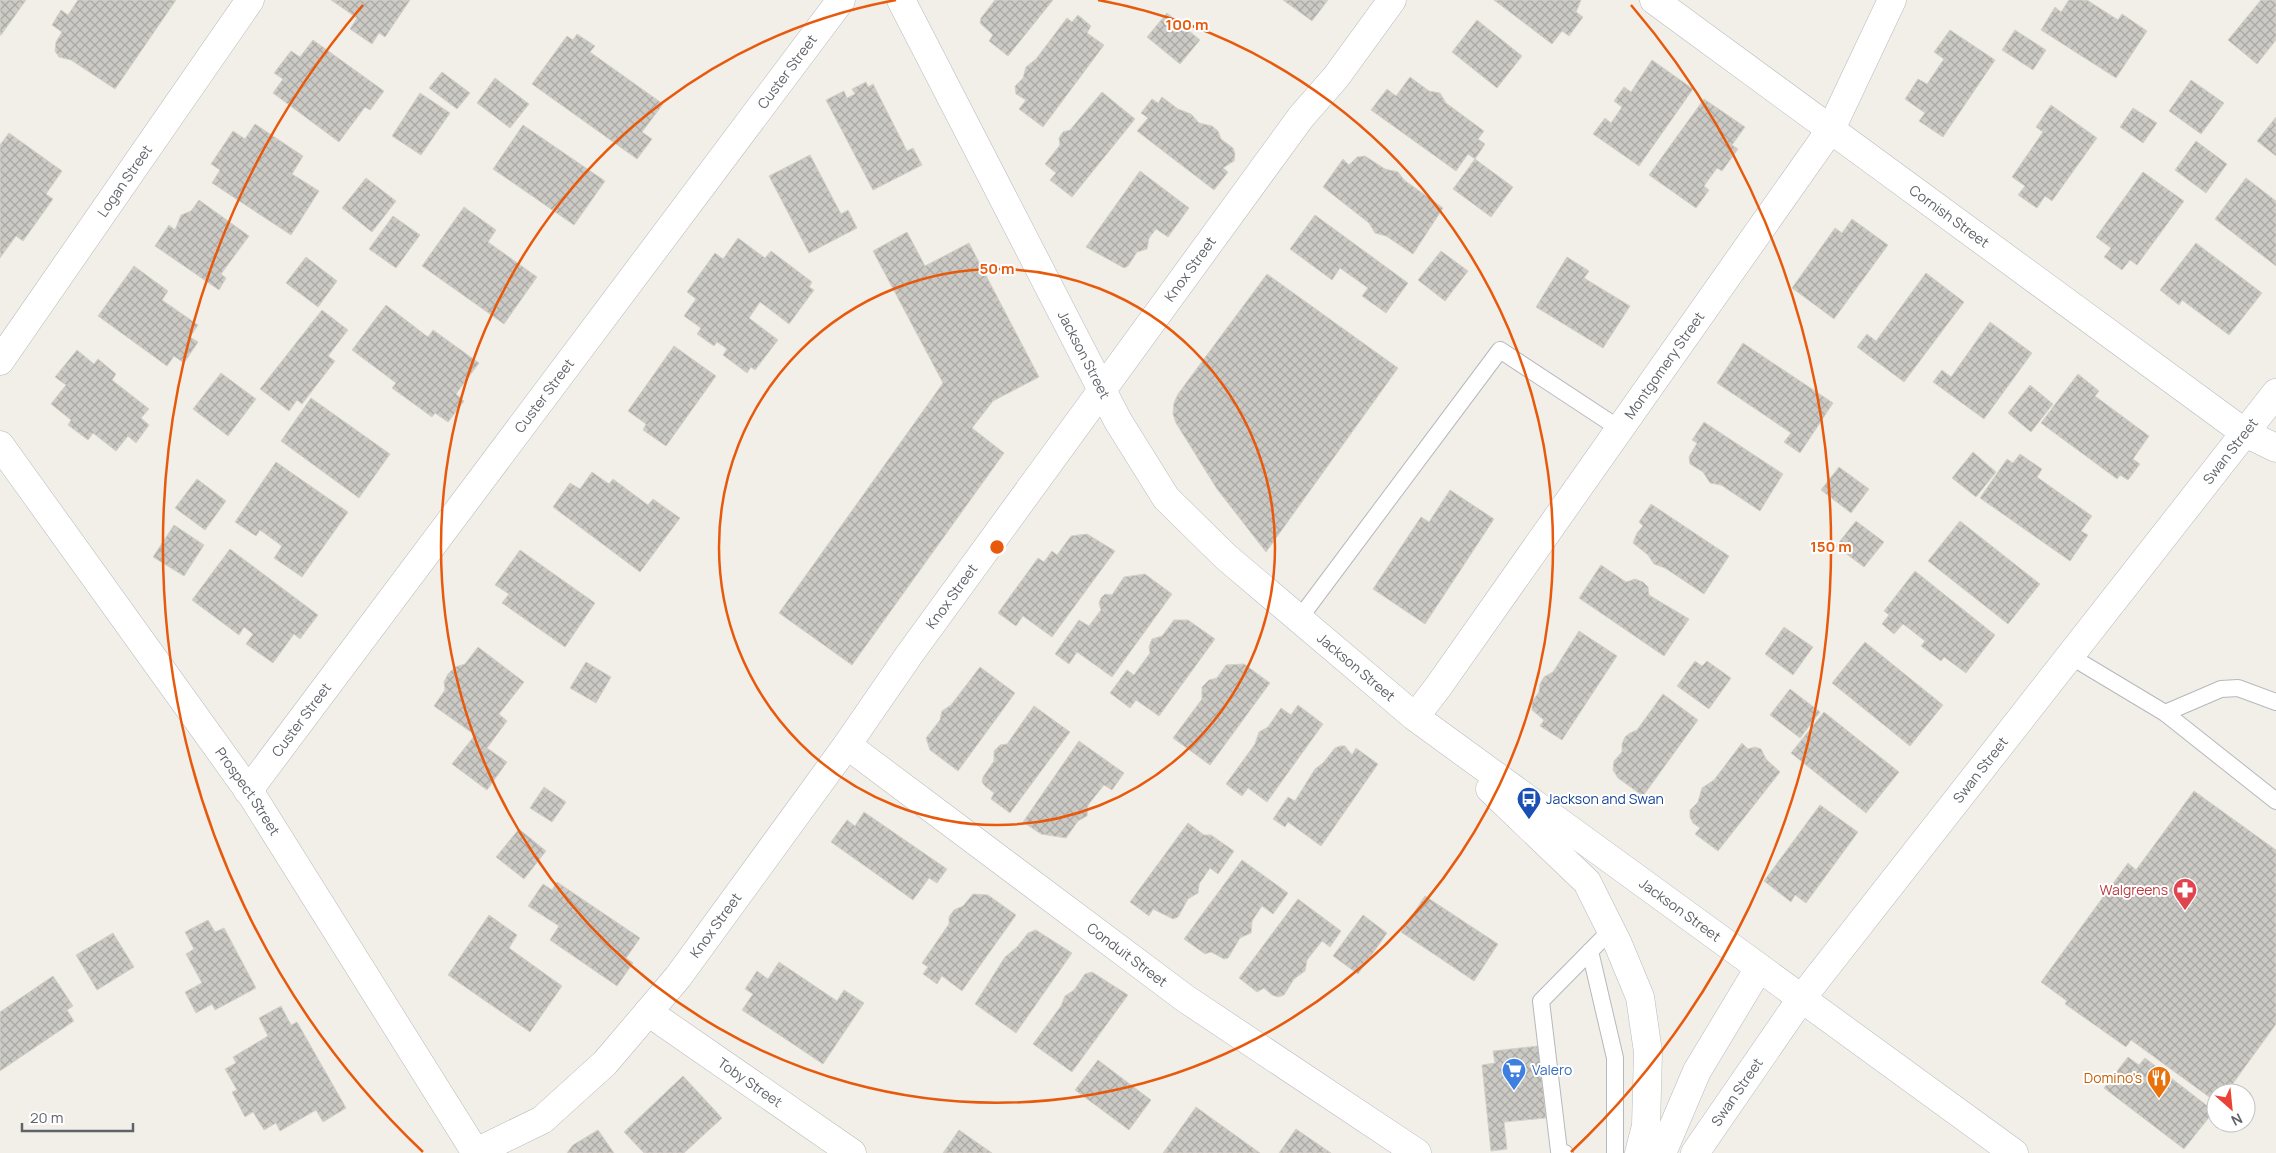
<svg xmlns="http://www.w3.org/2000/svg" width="2276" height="1153" viewBox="0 0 2276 1153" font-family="Manrope,sans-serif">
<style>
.building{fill:url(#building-cross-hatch);stroke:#d6d1c6}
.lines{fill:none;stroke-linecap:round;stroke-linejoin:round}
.service-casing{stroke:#b5b8bc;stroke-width:18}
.minor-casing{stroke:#b5b8bc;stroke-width:29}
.tertiary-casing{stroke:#b5b8bc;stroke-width:29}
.secondary-casing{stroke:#b6babf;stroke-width:29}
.service{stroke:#fff;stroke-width:16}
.minor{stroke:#fff;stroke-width:28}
.tertiary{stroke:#fff;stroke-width:28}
.secondary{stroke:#fff;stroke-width:28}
.ring{fill:none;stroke:#e8590c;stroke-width:2.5}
.labels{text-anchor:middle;stroke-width:4;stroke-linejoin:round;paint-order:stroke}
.street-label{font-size:14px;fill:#5f6368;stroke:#fff}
.transit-label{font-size:14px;fill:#164399;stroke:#fff;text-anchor:start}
.health-label{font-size:14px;fill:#be3a42;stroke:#fff;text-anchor:end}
.shop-label{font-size:14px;fill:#366cbe;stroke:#fff;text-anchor:start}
.food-label{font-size:14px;fill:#c56008;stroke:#fff;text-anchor:end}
.centre{fill:#e8590c;stroke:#fff;stroke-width:2.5}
.ring-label{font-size:15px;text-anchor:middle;font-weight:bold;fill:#e8590c;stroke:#fff;stroke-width:4;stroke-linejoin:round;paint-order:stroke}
</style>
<defs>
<pattern id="building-cross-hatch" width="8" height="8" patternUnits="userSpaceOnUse" patternTransform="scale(1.25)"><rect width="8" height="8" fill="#cccac5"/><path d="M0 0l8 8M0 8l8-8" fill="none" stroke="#a9a8a4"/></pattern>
</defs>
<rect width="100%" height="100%" fill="#f1efe8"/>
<path class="building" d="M0,0h26l-25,35h-1z
M78,0h98l-61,89 -44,-29 -12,-3 -4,-6 1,-9 6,-10 -10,-7 9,-15 7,5z
M331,0h79l-25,37 -6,-4 -7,11 -22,-15 7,-11z
M995,0h58l-45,56 -19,-15 4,-6 -13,-12 1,-5z
M1283,0h45l-16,21z
M1494,0h87l-5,12 7,5 -14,19 -7,-5 -10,13z
M2069,0h18l31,20 4,-6 25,17 -31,47 -75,-48 14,-23 6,5z
M2261,0h15v40l-19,24 -29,-24z
M1167,13l33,27 -20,24 -33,-27z
M1078,15l13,11 -4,7 17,12 -61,82 -24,-18 7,-9 -10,-6 -1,-8 8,-8 3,-11 10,-8 31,-41 5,4z
M1477,20l45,36 -25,32 -45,-36z
M1950,30l45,30 -52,77 -24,-16 6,-8 -20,-14 13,-20 9,5 17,-25 -10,-7z
M2015,30l31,20 -13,20 -31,-20z
M577,34l18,12 -5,6 73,52 -21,28 10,7 -15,20 -105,-75 35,-48 6,4z
M313,40l71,51 -14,19 -5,-3 -26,35 -66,-49 10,-14 -9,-6 17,-22 9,6z
M1652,60l41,29 -54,77 -46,-32 12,-16 6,5 11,-16 -8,-6 10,-14 7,5z
M442,72l28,21 -13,16 -28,-21z
M1410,77l19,14 11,2 6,10 38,28 -6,8 7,5 -10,15 -7,-5 -12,17 -85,-61 16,-21 9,7z
M495,78l34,26 -19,24 -33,-25z
M2191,80l33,23 -23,31 -32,-23z
M866,82l2,5 5,-3 34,67 6,-3 9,17 -49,25 -47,-90 18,-9 3,7 8,-4 -3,-5z
M1102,92l33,27 -63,78 -22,-17 6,-7 -11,-9 15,-19 -1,-7 4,-6 7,-2z
M420,93l30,20 -29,42 -29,-19z
M1162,97l16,12 13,5 8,9 13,3 6,5 3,8 12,9 2,6 -1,7 -11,7 5,4 -14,18 -77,-59 11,-13 -7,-5 11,-14 6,4z
M1704,99l41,28 -13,18 6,4 -16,22 -5,-3 -13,18 5,4 -13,18 -47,-33z
M2051,105l46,33 -45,63 -7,-5 -8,12 -19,-13 7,-9 -13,-9 31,-45 -7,-5z
M2133,108l24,15 -14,20 -23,-16z
M2276,117v39l-19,-15z
M255,124l48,32 -11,18 27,17 -28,44 -79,-52 8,-13 -9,-6 22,-33 12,8z
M523,125l82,56 -31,44 -81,-56z
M9,133l53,38 -16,23 7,5 -30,42 -7,-5 -16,22v-113z
M2196,141l31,23 -21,29 -31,-23z
M810,155l31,59 7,-4 9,18 -48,25 -40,-77z
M1365,156l20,13 13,3 6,8 39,28 -30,46 -27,-18 -11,-3 -6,-10 -46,-36 20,-28 6,6 8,-8z
M1475,159l38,28 -22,30 -38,-28z
M1140,171l49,37 -21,29 -12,-8 -7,9 -2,11 -10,3 -9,14 -4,2 -38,-21z
M2143,172l41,29 -47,64 -7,-5 -8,10 -18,-13 7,-9 -15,-11z
M366,178l30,23 -24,31 -30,-24z
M2246,178l30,23v65l-61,-47z
M199,200l50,36 -28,38 5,4 -7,12 -64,-44 14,-21 6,5 6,-15 10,-4z
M464,207l32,23 -8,12 49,35 -33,47 -82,-58z
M1315,215l93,68 -22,30 -24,-17 6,-8 -28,-20 -8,12 -42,-31z
M393,216l27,19 -24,33 -27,-19z
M1852,219l36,26 -54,74 -42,-31 43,-60 7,5z
M907,232l18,34 44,-23 70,134 -46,24 -21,27 32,25 -152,212 -73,-52 164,-230 -70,-132z
M738,238l27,20 6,-7 41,31 -3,5 5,3 -25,34 -29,-22 -11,16 29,22 -23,30 -4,-3 -4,6 -24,-18 4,-6 -10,-7 -3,4 -17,-12 4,-6 -17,-12 12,-17 -9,-7 28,-39 8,6z
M2196,243l66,50 -33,42 -47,-35 -3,5 -19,-15z
M1441,251l27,20 -23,30 -27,-21z
M306,257l31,24 -19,26 -32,-24z
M1567,257l22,14 -5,7 46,28 -27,42 -67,-41z
M134,266l34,25 -6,9 36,25 -8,12 8,5 -14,21 -10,-7 -7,10 -69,-50z
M1926,273l38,29 -60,80 -47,-35 10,-13 9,7z
M1267,274l131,94 -132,184 -49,-63 -41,-66 -3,-9 1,-11 4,-9z
M386,305l42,32 5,-7 46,33 -23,31 8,7 -16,21 -13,-9 -3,4 -40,-29 4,-5 -44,-33z
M322,310l26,20 -20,26 7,5 -33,43 -5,-4 -8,11 -29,-22z
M1990,322l42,31 -48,66 -51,-37 9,-12 9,7z
M1743,343l90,60 -33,50 -16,-11 7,-9 -74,-50z
M674,346l42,30 -50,70 -23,-16 3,-6 -18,-13z
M77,350l17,14 4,-5 18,15 -4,6 37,29 -8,9 8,7 -13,18 -8,-7 -12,15 -23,-18 -5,7 -20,-15 3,-5 -20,-16 15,-19 -11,-8z
M221,373l35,26 -28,37 -35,-27z
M2078,374l21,17 -4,5 54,40 -16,23 7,5 -12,16 -8,-5 -3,4 -76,-56z
M2030,385l23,19 -22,28 -23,-19z
M311,398l79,56 -31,44 -78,-57z
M1704,422l79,52 -23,37 -39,-26 -11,-2 -7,-11 -13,-8 -1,-7 8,-14 -5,-3z
M1973,452l23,20 -20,25 -24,-19z
M2020,454l22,15 -5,8 55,39 -11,15 7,4 -18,26 -90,-63 27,-39 6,4z
M276,462l72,50 -46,65 -28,-19 8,-12 -22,-16 -4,6 -21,-14z
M1839,467l30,22 -18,24 -30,-23z
M592,472l17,12 4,-5 35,26 5,-6 27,19 -40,54 -87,-65 17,-24 10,6z
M197,479l29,22 -21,29 -30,-22z
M1450,490l44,29 -69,105 -52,-35 48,-72 8,5z
M1651,504l78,52 -25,38 -39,-26 -11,-4 -6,-9 -15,-12 4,-10 6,-7 -4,-4z
M1856,521l28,21 -20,25 -28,-21z
M1960,521l80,63 -32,40 -80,-63z
M174,525l30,20 -20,31 -31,-19z
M1087,534l28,17 -63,86 -29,-21 -7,10 -18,-13 40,-55 6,4 8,-11 5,4 14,-19z
M230,549l88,66 -18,24 -6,-5 -21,29 -27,-19 7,-10 -9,-7 -5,8 -47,-35z
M520,550l75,53 -30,44 -63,-44 7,-9 -14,-9z
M1601,565l25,17 9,-3 8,3 5,5 1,8 40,24 -25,37 -85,-58z
M1915,571l80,64 -29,38 -22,-16 -3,4 -20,-15 4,-5 -22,-17 -9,10 -12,-10 7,-9 -5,-4z
M1145,574l27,20 -60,83 -35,-25 -8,12 -14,-10 24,-34 10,6 12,-16 -2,-7 2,-5 4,-4 7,1 12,-18z
M1174,620h14l27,19 -56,77 -23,-16 -6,8 -20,-15 17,-23 7,5 16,-22 -1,-6 3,-8 10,-3z
M1784,627l29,20 -20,28 -28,-21z
M1579,631l38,25 -55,84 -22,-14 4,-6 -12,-10v-8l7,-10 1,-8 4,-7 9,-5z
M1865,642l78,63 -33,41 -78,-63z
M478,647l46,35 -25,32 8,7 -20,27 20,14 -20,28 -35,-26 23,-29 -41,-29 11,-16 -1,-8 4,-8 7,-7 10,-3z
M1695,661l7,5 5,-5 24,17 -22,31 -32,-23z
M586,662l25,15 -15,26 -26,-15z
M1244,664l26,19 -60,82 -37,-27 29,-39v-12l7,-7 8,-2 9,-13z
M980,667l35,26 -57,78 -28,-21 -4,-12 14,-18 2,-9 9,-6z
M1790,689l30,23 -20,26 -30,-23z
M1663,694l35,26 -55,76 -25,-18 -5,-8 1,-9 8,-9v-8l3,-7 5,-4 7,-3z
M1298,705l25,19 -56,78 -19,-14 -6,8 -16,-12 29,-40 4,-12 9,-5 13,-19 10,7z
M1034,706l36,26 -60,81 -19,-14 3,-6 -9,-7 -3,-4 1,-5 11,-16v-10l6,-6 7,-1z
M1824,712l75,60 -33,41 -75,-60z
M1079,741l45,32 -12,17 -8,-5 -16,20 -1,11 -9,5 -12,17 -25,-4 -18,-12z
M1742,743l6,6 7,-2 6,2 5,10 14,13 -62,79 -23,-17 5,-6 -7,-5 -3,-6v-7l8,-8 4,-14 12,-8z
M1340,746h5l7,9 4,-7 22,16 -57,82 -33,-24 -3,5 -12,-8 15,-22 7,4 20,-32 8,-6 12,-15z
M544,787l22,15 -14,20 -22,-14z
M2194,791l82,59v174l-50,69h-10v9l-85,-62 -5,7 -61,-43 2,-3 -26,-19 87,-119 8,7z
M1820,805l38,27 -52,71 -11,-8 -4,7 -27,-21z
M864,812l83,57 -10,14 -8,-5 -16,22 -82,-58 16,-22 8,6z
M1188,823l16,12h7l23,16 -16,23 -8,-6 -11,16 -1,9 -10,6 -10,18 -5,2 -20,-10 -4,7 -19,-14z
M519,829l27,22 -22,28 -28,-22z
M1242,860l46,33 -15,21 -11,-8 -10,15 -1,12 -11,5 -12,20 -4,1 -13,-7 -6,2 -21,-15z
M557,882l83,56 -14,20 7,5 -16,23 -67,-46 9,-14 -31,-20 15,-22 9,6z
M973,894l15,1 28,20 -54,76 -20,-15 -5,8 -14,-10 5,-7 -6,-4 27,-39v-7l5,-7 9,-4z
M1425,896l73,48 -24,37 -73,-49z
M1298,899l43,32 -11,16 -8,-6 -15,19 -2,11 -11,8 -10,16 -6,2 -6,-2 -8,-7 -7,4 -18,-14z
M489,915l28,20 -8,13 53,38 -32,46 -82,-57z
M1363,915l24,18 -29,41 -25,-18z
M208,920l7,12 9,-4 32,60 -41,22 -3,-6 -16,9 -11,-21 17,-9 -16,-29 8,-5 -9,-17z
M1036,930l36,23 -56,80 -41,-29 30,-47 12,-10 11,-14z
M113,933l21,34 -37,23 -21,-35z
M779,962l58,39 7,-11 20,13 -41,61 -81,-54 11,-16 -8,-5 12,-18 11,8z
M1092,972l36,23 -56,77 -39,-28 28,-38 4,-10 9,-6 11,-16z
M53,976l20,30 -6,4 7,11 -74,50v-59z
M281,1006l10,19 6,-3 49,86 -23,14 -7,-12 -36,21 -4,-8 -12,7 -11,-18 -8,5 -13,-25 5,-2 -12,-21 11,-6 -3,-6 35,-21 -9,-18z
M1538,1046l8,72 -42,4 3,27 -16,2 -9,-86 13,-2 -2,-12z
M2128,1057l11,8 6,-7 69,53 -30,38 -80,-61z
M1098,1060l53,40 -22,30 -54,-40z
M683,1076l39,42 -38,35h-40l-20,-21z
M1196,1107l64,46h-97z
M1296,1129l35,24h-52z
M598,1130l16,23h-47l6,-8z
M959,1130l33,23h-49z"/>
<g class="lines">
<defs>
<path id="service" d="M1299,619l201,-269 120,79
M2070,656l95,57 111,88
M2165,713l56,-24 17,-1 38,14
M1590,951l25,107v95
M1565,1153l-6,-2 -18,-150 70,-71"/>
<g id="minor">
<path id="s1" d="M1654,0l591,433 31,15"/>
<path id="s2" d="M0,361l250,-361"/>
<path id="s3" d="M1415,717l23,-30 393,-558 61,-129"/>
<path id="s4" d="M847,745l339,254 231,154"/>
<path id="s5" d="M248,791l593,-791"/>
<path id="s6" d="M1801,999l475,-606"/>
<path id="s7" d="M648,1012l204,141"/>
<path id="s8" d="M476,1152l66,-32 63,-57 73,-86 169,-232 62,-90 392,-538 35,-40 56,-77"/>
</g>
<g id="tertiary">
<path id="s9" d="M0,445l253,352 223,356"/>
</g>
<g id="secondary">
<path id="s10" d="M901,0l217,421 48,77 60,59 189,160 599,436"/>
<path d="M1490,789l97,93 31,62 22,53 8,55 -2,74 -7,27"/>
<path d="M1662,1153l35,-82 62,-103"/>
<path id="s11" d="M1695,1153l106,-154"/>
</g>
</defs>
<use href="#service" class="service-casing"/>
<use href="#minor" class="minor-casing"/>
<use href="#tertiary" class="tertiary-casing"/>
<use href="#secondary" class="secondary-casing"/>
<use href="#service" class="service"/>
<use href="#minor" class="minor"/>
<use href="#tertiary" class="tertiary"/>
<use href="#secondary" class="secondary"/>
</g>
<g class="ring">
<circle cx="997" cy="547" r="278"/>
<path d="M1098 0A556 556 0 1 1 896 0"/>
<path d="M423 1152A834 834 0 0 1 363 5M1631 5A834 834 0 0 1 1571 1152"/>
</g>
<defs>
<symbol id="bus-pin" viewBox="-11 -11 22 30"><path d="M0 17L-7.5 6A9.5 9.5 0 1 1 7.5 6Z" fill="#1a4fb4" stroke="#fff"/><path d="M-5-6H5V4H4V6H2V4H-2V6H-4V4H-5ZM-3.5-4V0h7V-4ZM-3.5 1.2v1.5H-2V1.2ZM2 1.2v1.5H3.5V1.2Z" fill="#fff"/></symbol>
<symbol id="pharmacy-pin" viewBox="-11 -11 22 30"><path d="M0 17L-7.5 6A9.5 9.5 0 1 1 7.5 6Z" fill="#e0444e" stroke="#fff"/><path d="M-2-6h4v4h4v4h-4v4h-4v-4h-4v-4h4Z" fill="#fff"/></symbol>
<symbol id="supermarket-pin" viewBox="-11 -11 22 30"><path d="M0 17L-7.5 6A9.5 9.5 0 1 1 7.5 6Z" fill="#3f7fe0" stroke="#fff"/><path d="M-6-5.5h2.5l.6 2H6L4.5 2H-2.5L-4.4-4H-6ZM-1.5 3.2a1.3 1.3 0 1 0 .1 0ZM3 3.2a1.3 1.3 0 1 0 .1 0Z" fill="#fff"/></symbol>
<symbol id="restaurant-pin" viewBox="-11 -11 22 30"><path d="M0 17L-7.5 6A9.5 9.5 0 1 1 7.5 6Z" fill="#e8710a" stroke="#fff"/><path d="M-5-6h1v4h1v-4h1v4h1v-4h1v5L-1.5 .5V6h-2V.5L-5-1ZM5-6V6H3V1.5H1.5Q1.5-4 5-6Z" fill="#fff"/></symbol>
</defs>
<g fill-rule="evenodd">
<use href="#bus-pin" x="1515" y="785" width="28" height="38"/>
<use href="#pharmacy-pin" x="2171" y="876" width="28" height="38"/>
<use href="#supermarket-pin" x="1500" y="1056" width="28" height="38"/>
<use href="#restaurant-pin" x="2145" y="1064" width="28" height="38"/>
</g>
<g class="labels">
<g class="street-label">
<text dy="5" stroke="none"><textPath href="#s5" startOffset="899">Custer Street</textPath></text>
<text dy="5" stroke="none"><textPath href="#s2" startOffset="219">Logan Street</textPath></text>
<text dy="5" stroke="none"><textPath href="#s1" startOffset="366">Cornish Street</textPath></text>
<text dy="5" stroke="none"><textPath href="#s8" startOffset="1145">Knox Street</textPath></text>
<text dy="5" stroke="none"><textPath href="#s10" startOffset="399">Jackson Street</textPath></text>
<text dy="5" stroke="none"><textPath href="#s3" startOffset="431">Montgomery Street</textPath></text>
<text dy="5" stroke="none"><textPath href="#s5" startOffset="494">Custer Street</textPath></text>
<text dy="5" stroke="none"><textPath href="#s6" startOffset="696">Swan Street</textPath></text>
<text dy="5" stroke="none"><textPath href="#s8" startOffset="740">Knox Street</textPath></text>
<text dy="5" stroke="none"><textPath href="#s10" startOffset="819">Jackson Street</textPath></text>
<text dy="5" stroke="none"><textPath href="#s5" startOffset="89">Custer Street</textPath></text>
<text dy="5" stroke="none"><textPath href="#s6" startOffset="291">Swan Street</textPath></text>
<text dy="5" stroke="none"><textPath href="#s9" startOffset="426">Prospect Street</textPath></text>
<text dy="5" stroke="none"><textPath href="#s10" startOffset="1224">Jackson Street</textPath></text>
<text dy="5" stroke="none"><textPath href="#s8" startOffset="335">Knox Street</textPath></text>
<text dy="5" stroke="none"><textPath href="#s4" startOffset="350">Conduit Street</textPath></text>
<text dy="5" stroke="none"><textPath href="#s7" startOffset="124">Toby Street</textPath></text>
<text dy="5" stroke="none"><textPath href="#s11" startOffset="74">Swan Street</textPath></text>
</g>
<g class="transit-label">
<text x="1546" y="804">Jackson and Swan</text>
</g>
<g class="health-label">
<text x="2168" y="895">Walgreens</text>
</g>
<g class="shop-label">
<text x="1532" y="1075">Valero</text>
</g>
<g class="food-label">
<text x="2142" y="1083">Domino's</text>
</g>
</g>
<circle cx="997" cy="547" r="8" class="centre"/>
<g class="ring-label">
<text x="1187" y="30">100 m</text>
<text x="997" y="274">50 m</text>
<text x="1831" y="552">150 m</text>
</g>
<g transform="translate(2231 1108) rotate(153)"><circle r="24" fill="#ffffff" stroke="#bfc1c3"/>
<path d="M0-4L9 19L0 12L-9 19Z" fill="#ea4335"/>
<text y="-8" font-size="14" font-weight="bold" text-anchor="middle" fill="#5f6368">N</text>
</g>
<path d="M22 1123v8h111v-8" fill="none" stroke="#5f6368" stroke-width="2.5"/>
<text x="30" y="1123" font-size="15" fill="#5f6368" stroke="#ffffff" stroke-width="4" paint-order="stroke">20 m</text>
</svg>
